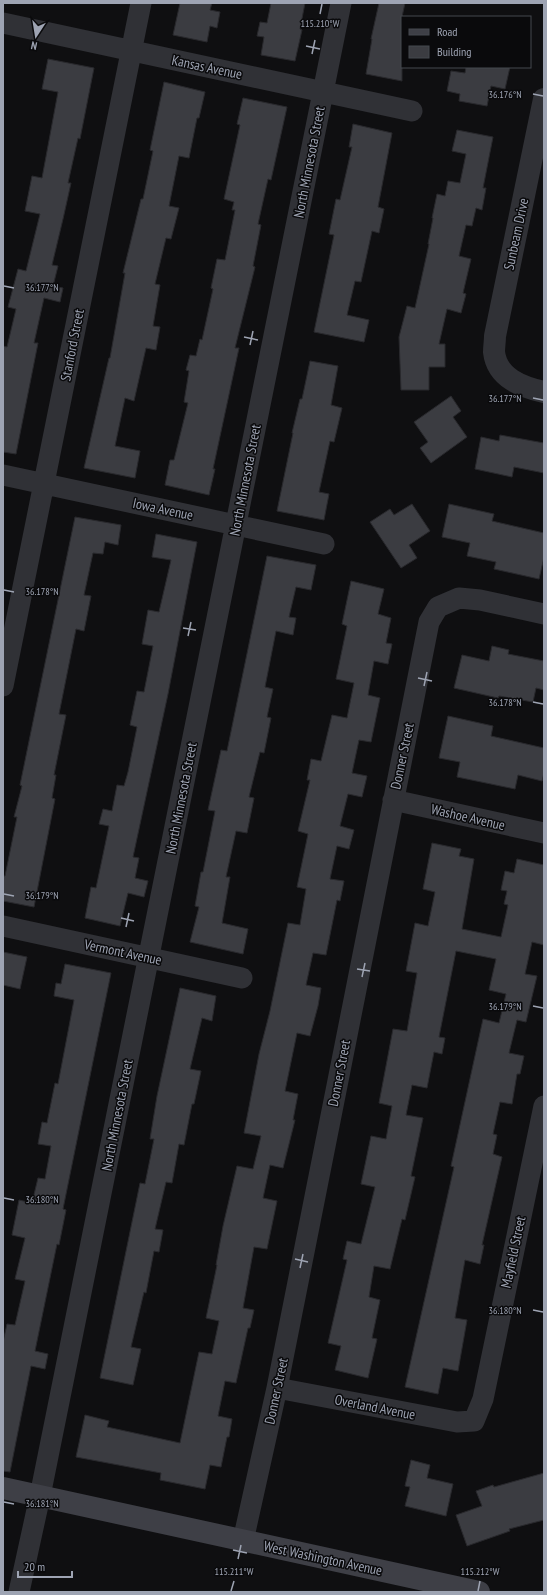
<svg xmlns="http://www.w3.org/2000/svg" width="547" height="1595" viewBox="0 0 547 1595" font-family="'PT Sans Narrow',sans-serif">
<style>
.building{fill:#3b3c41;stroke:#29292d}
.lines{fill:none;stroke-linecap:round;stroke-linejoin:round}
.minor{stroke:#303136;stroke-width:21}
.tertiary{stroke:#303136;stroke-width:22}
.secondary{stroke:#3e3f46;stroke-width:22}
.ticks{fill:none;stroke:#9ea4b3;stroke-width:1.5}
.labels{text-anchor:middle;stroke-width:3;stroke-linejoin:round;paint-order:stroke}
.street-label{font-size:14px;fill:#9ea4b3;stroke:#0a0a0c}
.ticks-label{font-size:10px;text-anchor:middle;fill:#9ea4b3;stroke:#0a0a0c;stroke-width:3;stroke-linejoin:round;paint-order:stroke}
</style>
<rect width="100%" height="100%" fill="#0f0f11"/>
<path class="building" d="M180,3h32l-2,7 10,2 -3,16 -7,-2 -3,16 -34,-7z
M271,3h34l-5,26 2,1 -7,31 -34,-6 3,-18 -7,-1 3,-14 7,1z
M379,3h26l-3,14v64l-36,-7 6,-35h-1z
M48,59l46,9 -14,71 -2,-1 -10,45h3l-8,36 -11,46 6,1 -5,20 10,2 -3,14 -16,-4 -10,45h4l-22,111 -13,-2v-106l4,1 9,-38 -8,-2 10,-38 8,2 14,-57 -15,-3 7,-35 10,2 16,-86 -16,-3z
M466,67h44l-5,22 -14,-3 -4,20 -28,-5 1,-7 -13,-3 4,-20 14,2z
M164,82l41,10 -6,26h-2l-8,40 -10,-2 -10,50 10,2 -8,31 -5,-1 -11,46 5,1 -7,41 7,1 -4,23 -10,-2 -12,53 -9,-3 -10,48 25,5 -5,27 -51,-10 25,-110h1l15,-85h-2l18,-74h2l10,-48 -3,-1z
M243,98l44,9 -16,73 -3,-1 -10,45 3,1 -8,41 2,1 -20,81h4l-26,121h2l-6,26 -44,-10 5,-25h4l14,-57 -4,-1 5,-31 -3,-1 4,-15 6,1 4,-17 2,1 11,-51 -2,-1 6,-29 8,1 10,-50h-3l2,-8 -10,-3 16,-74 -3,-1z
M353,124l39,9 -14,74 6,2 -5,24 -7,-2 -11,51 -6,-1 -8,34 22,5 -5,22 -50,-10 20,-97 -5,-1 7,-35 4,1 12,-53h-3z
M457,130l36,7 -10,51h3l-4,22 -6,-2 -4,18 -6,-1 -7,31 12,3 -8,34 3,1 -5,19 -14,-4 -8,35h6v23h-16v23h-28l-2,-53 8,-31 8,2 14,-64h-1l5,-26h-1l5,-24 8,2 3,-15 12,2 6,-29 -14,-3z
M310,361l28,5 -7,39 11,3 -8,34 -4,-1 -11,51 10,2 -5,26 -47,-9 16,-78h-1l8,-34h2z
M451,396l10,15 -8,6 14,20 -36,26 -11,-15 8,-6 -14,-20z
M500,435l44,8v30l-30,-6 -2,10 -37,-8 6,-32 18,4z
M412,504l18,27 -21,14 8,13 -16,10 -31,-46 20,-13 4,6z
M449,504l45,10 -2,7 52,12v24l-5,22 -45,-10 2,-7 -29,-6 3,-13 -28,-6z
M75,517l46,8 -3,20 -13,-3 -2,12 -10,-1 -9,42 7,1 -7,35 -8,-2 -17,85 7,1 -12,60h2l-4,23 3,1 -21,108 -31,-6v-25h2l12,-59h-3l8,-31 -2,-1z
M156,534l41,8 -29,152 -35,163 6,1 -4,20 13,3 -4,16 -16,-4 -8,33 -35,-8 6,-31 5,1 13,-62 -10,-2 4,-15 9,2 5,-26 7,1 4,-14 9,-45 -7,-2 7,-34 7,1 9,-46 -11,-2 6,-34 11,2 12,-52 -19,-3z
M267,556l49,9 -5,25 -15,-3 -7,30 7,1 -3,17 -17,-4 -11,56 8,2 -6,28 4,1 -7,35 -4,-1 -11,45 5,1 -7,35 -11,-2 -10,46h4l-8,46 26,6 -5,25 -53,-12 9,-35 -4,-1 6,-34h2l12,-61 -7,-1 13,-60 6,1z
M351,581l33,8 -6,25 13,4 -5,25 6,1 -4,20 -14,-3 -6,34 12,3 -9,44 -12,-2 -7,33 15,3 -5,21 -14,-3 -8,32 14,4 -5,19 -12,-3 -7,33 14,2 -4,20 -3,-1 -11,55 -13,-2 -7,32 15,3 -3,18 -8,30 -13,-3 -12,58 13,3 -5,26h2l-12,48 -13,-3 -7,33 14,3 -10,48 -13,-2 -11,61 11,2 -4,18h-2l-12,55 -11,-2 -7,35 14,3 -3,18h-2l-6,30 -11,-2 -5,24 -45,-9 1,-7 -85,-16 9,-42 24,6 -2,6 73,16 19,-91 13,2 7,-33 -13,-3 11,-53h-1l7,-39 14,-60 16,3 8,-33 -17,-3 15,-79 11,-43 18,-88 12,2 6,-36 -9,-2 11,-53 -10,-3 12,-51h-3l4,-21 10,2 11,-46 15,3 7,-35 -18,-4 11,-53 -5,-2z
M492,646l17,4 -1,4 36,7v29l-8,-2 -3,14 -34,-6 -1,2 -44,-10 8,-33 27,6z
M448,716l45,10 -2,10 53,12v25l-2,8 -24,-6 -3,14 -58,-12 3,-15 -21,-4z
M432,843l29,6 -2,7 15,3 -12,70 39,8 7,-32 -4,-1 3,-13 -6,-1 4,-19 9,2 3,-14 27,6v80l-12,-3 -7,32 12,2 -11,46 -9,-2 -8,33 15,3 -4,18h-3l-5,30 -12,-2 -7,32 4,1 -4,19 9,3 -20,88h2l-4,19 -15,-4 -10,58 12,2 -9,51 -15,-3 -5,26 -33,-7 49,-220 -3,-1 32,-147 16,4 7,-29 -17,-4 7,-31 -40,-8 -17,86 6,1 -3,16 -8,-2 -7,36 -15,-3 -6,30 17,3 -12,58 4,1 -10,43 -3,-1 -12,50 -16,-3 -5,31 11,3 -8,38 5,1 -9,39 -33,-8 6,-24 -13,-3 19,-83 -4,-1 4,-18 14,3 14,-57 -14,-3 10,-48 15,3 6,-33 -13,-3 14,-74 14,2 10,-58 -11,-2 9,-48 13,3 7,-34 -12,-3z
M3,952l24,5 -7,32 -17,-4z
M65,964l46,9 -48,236 3,1 -7,35 -2,-1 -22,107 13,3 -3,15 -14,-3 -21,106 -7,-1v-129l4,-18 8,1 10,-44 -10,-2 10,-41 -13,-3 7,-35 13,3 6,-25 7,1 6,-33 -13,-2 4,-22 5,1 8,-40 3,1 16,-84 -20,-4 2,-13 5,1z
M180,988l36,8 -4,25 -10,-3 -12,51 11,2 -7,33h-2l-8,41 -5,-1 -7,39 -6,-1 -11,47 8,1 -4,22 -5,-1 -8,42 -2,-1 -13,55 10,2 -8,36 -33,-7 40,-195 5,1 9,-45h-4l7,-43z
M411,1460l19,5 -3,13 26,6 -7,32 -41,-10 5,-19 -5,-1z
M544,1473v47l-35,9 1,2 -43,15 -11,-31 26,-9 -6,-15 17,-6 1,2z"/>
<g class="lines">
<path class="minor" d="M3,23l409,88
M3,475l321,69
M3,686l138,-683
M393,800l151,33
M3,926l239,52
M277,1388l180,34 17,-1 9,-22 61,-293
M243,1541l34,-153 152,-766 9,-15 21,-9 21,2 64,14
M19,1592l21,-96 301,-1493"/>
<path class="tertiary" d="M544,99l-49,237c0,5 -1,11 -1,16 3,26 28,35 50,40"/>
<path class="secondary" d="M3,1488l476,104"/>
</g>
<path class="ticks" d="M320,14l2,-10M306,46l14,3M312,54l3,-14M533,94l10,2M4,286l10,2M244,337l14,3M250,345l3,-14M533,398l10,2M4,590l10,2M183,628l13,2M188,636l3,-14M418,678l14,3M424,686l3,-14M533,702l10,2M4,894l10,2M121,918l13,3M126,927l3,-14M357,969l13,2M362,977l3,-14M533,1006l10,2M4,1198l10,2M295,1259l13,3M300,1268l3,-14M533,1310l10,2M4,1502l10,2M233,1550l14,3M238,1559l3,-14M231,1591l3,-10M478,1591l2,-10"/>
<g class="labels">
<g class="street-label">
<text transform="translate(207 67) rotate(12)" y="5">Kansas Avenue</text>
<text transform="translate(309 162) rotate(-79)" y="5">North Minnesota Street</text>
<text transform="translate(516 234) rotate(-78)" y="5">Sunbeam Drive</text>
<text transform="translate(72 345) rotate(-79)" y="5">Stanford Street</text>
<text transform="translate(245 480) rotate(-79)" y="5">North Minnesota Street</text>
<text transform="translate(163 509) rotate(12)" y="5">Iowa Avenue</text>
<text transform="translate(402 756) rotate(-78)" y="5">Donner Street</text>
<text transform="translate(181 798) rotate(-79)" y="5">North Minnesota Street</text>
<text transform="translate(468 817) rotate(13)" y="5">Washoe Avenue</text>
<text transform="translate(123 952) rotate(12)" y="5">Vermont Avenue</text>
<text transform="translate(339 1073) rotate(-79)" y="5">Donner Street</text>
<text transform="translate(117 1115) rotate(-79)" y="5">North Minnesota Street</text>
<text transform="translate(513 1252) rotate(-78)" y="5">Mayfield Street</text>
<text transform="translate(276 1391) rotate(-78)" y="5">Donner Street</text>
<text transform="translate(375 1407) rotate(11)" y="5">Overland Avenue</text>
<text transform="translate(323 1558) rotate(12)" y="5">West Washington Avenue</text>
</g>
</g>
<g class="ticks-label">
<text x="320" y="27">115.210°W</text>
<text x="505" y="98">36.176°N</text>
<text x="42" y="291">36.177°N</text>
<text x="505" y="402">36.177°N</text>
<text x="42" y="595">36.178°N</text>
<text x="505" y="706">36.178°N</text>
<text x="42" y="899">36.179°N</text>
<text x="505" y="1010">36.179°N</text>
<text x="42" y="1203">36.180°N</text>
<text x="505" y="1314">36.180°N</text>
<text x="42" y="1507">36.181°N</text>
<text x="234" y="1575">115.211°W</text>
<text x="480" y="1575">115.212°W</text>
</g>
<rect width="547" height="1595" fill="none" stroke="#9ea4b3" stroke-width="8"/>
<rect x="401" y="16" width="130" height="52" fill="#0a0a0c" stroke="#45484f"/>
<rect x="409" y="29" width="20" height="6" fill="#3e3f46" stroke="#45484f"/>
<text x="437" y="36" font-size="12" fill="#9ea4b3">Road</text>
<rect x="409" y="46" width="20" height="12" fill="#3b3c41" stroke="#45484f"/>
<text x="437" y="56" font-size="12" fill="#9ea4b3">Building</text>
<g transform="translate(36 36) rotate(192)" stroke="#0a0a0c" stroke-width="3" paint-order="stroke">
<path d="M0-3L7 15L0 10L-7 15Z" fill="#9ea4b3"/>
<text y="-6" font-size="11" font-weight="bold" text-anchor="middle" fill="#9ea4b3">N</text>
</g>
<path d="M18 1571v6h54v-6" fill="none" stroke="#9ea4b3" stroke-width="2"/>
<text x="24" y="1571" font-size="12" fill="#9ea4b3" stroke="#0a0a0c" stroke-width="3" paint-order="stroke">20 m</text>
</svg>
